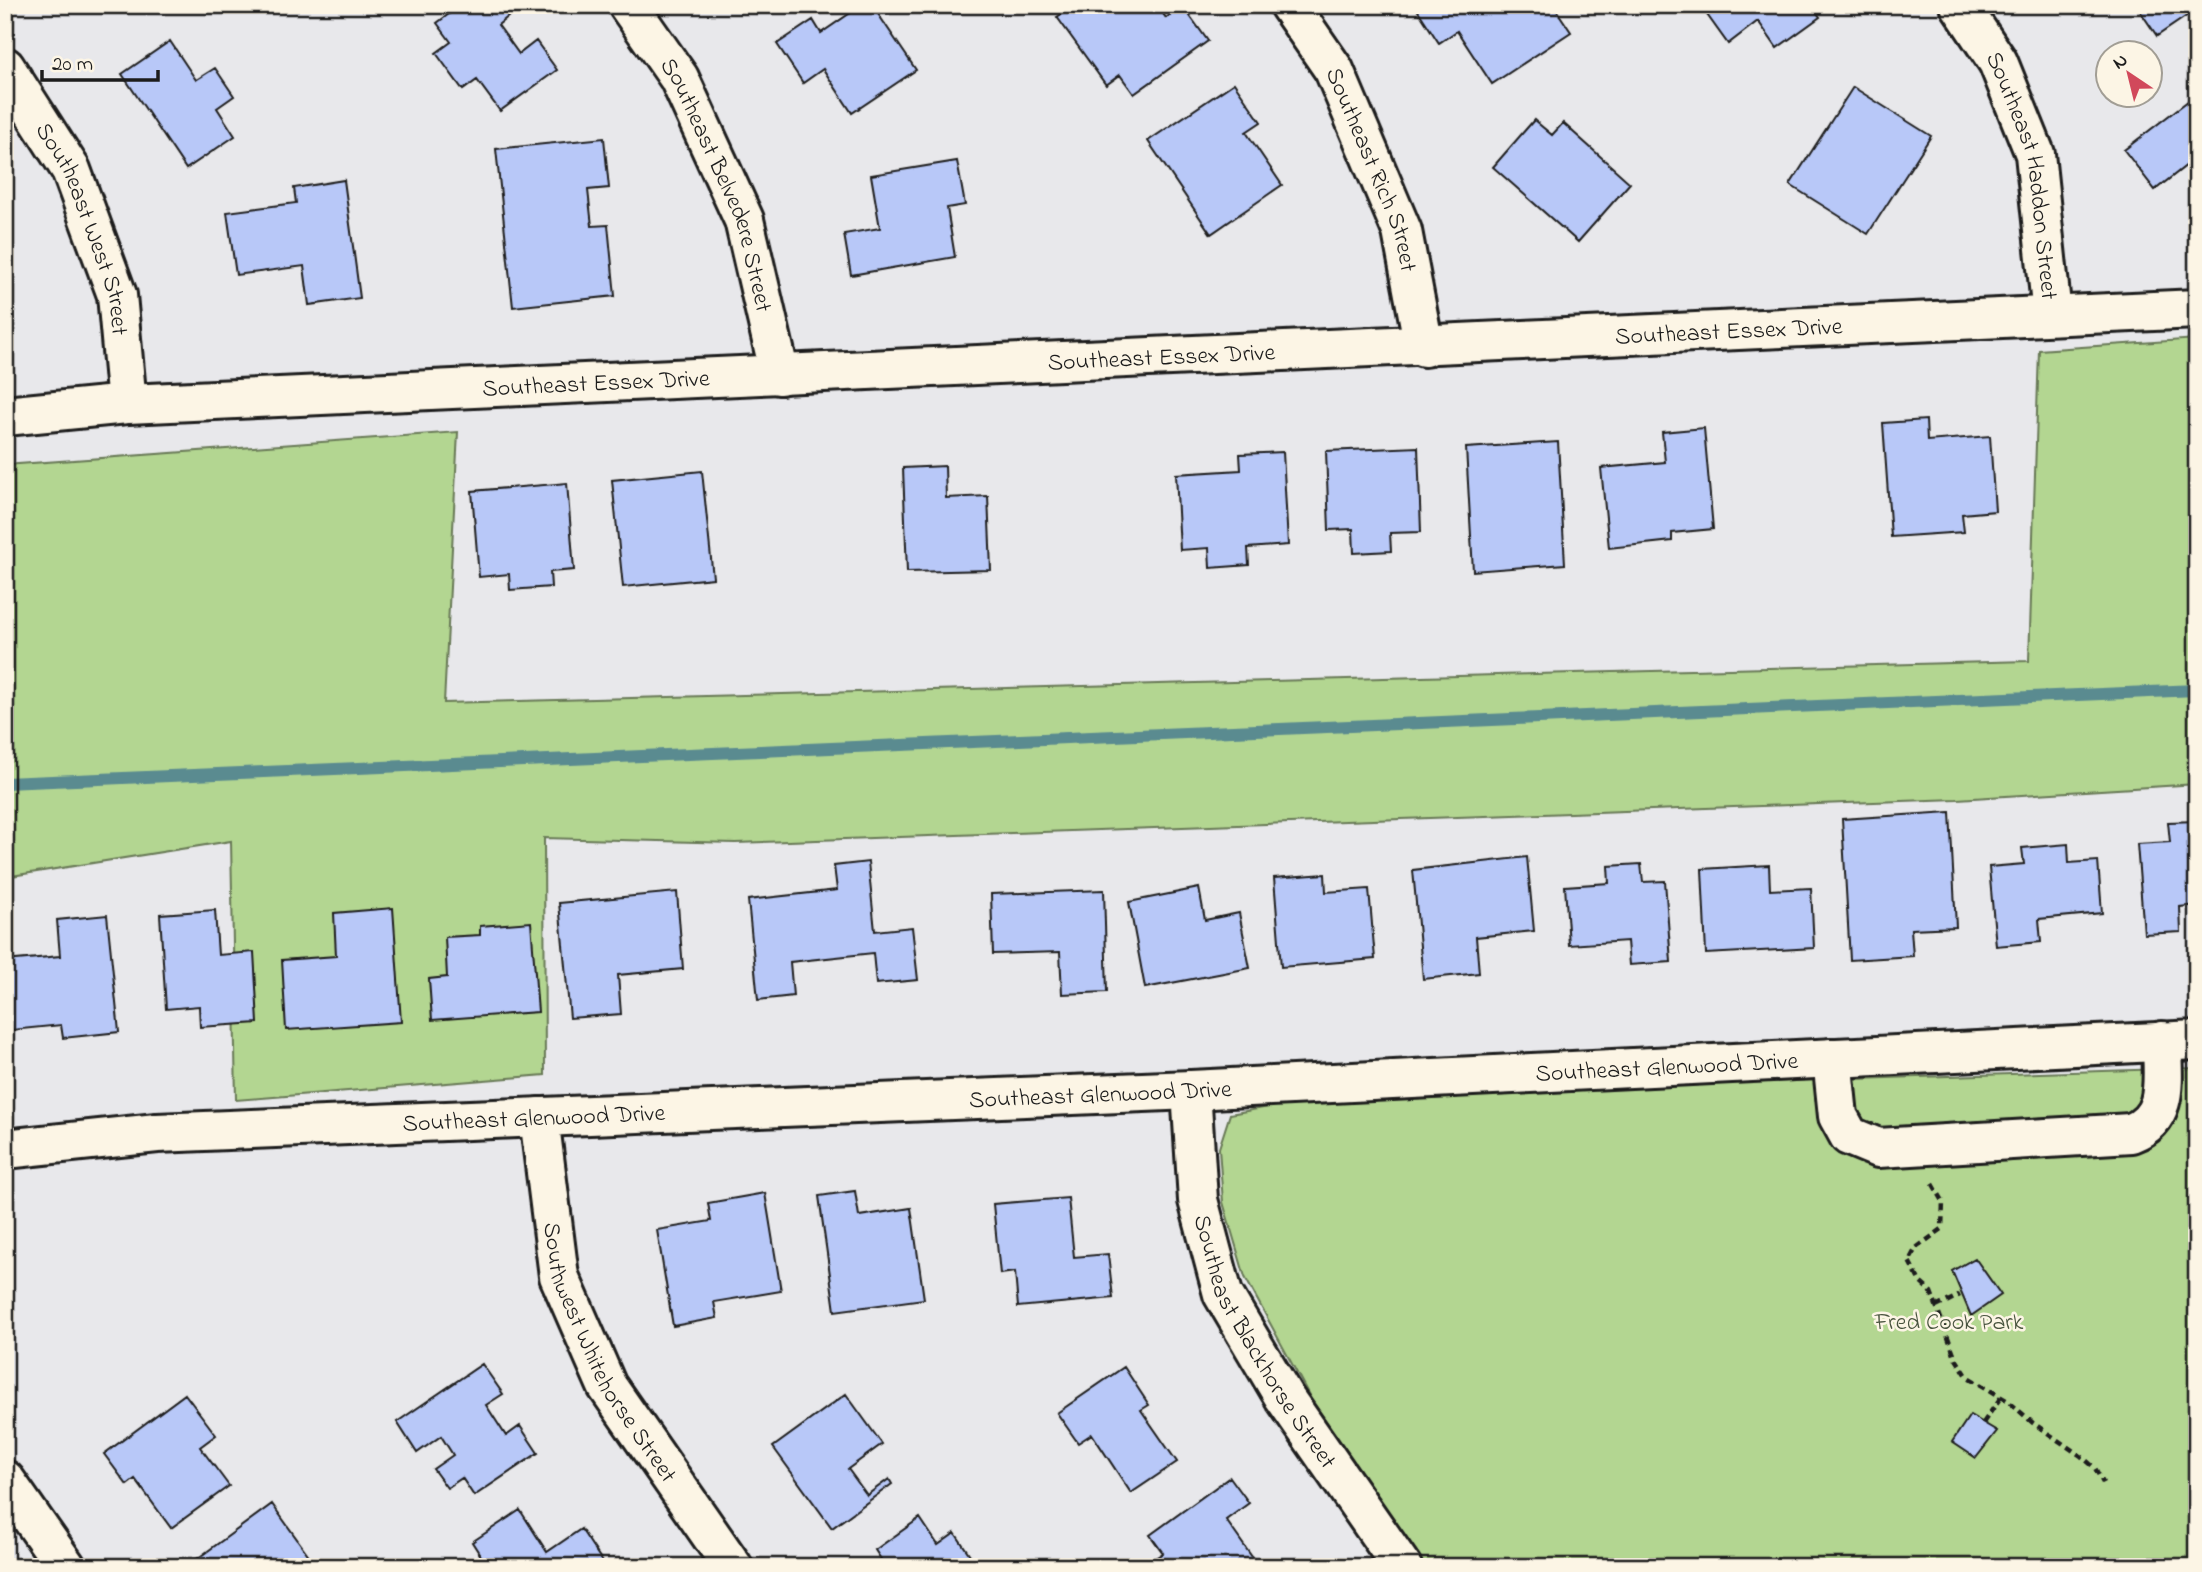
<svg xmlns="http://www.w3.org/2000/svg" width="2202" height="1572" viewBox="0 0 2202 1572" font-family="'Indie Flower',sans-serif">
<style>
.green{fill:#b3d691;stroke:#687956;stroke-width:2}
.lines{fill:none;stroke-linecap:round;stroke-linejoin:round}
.stream{stroke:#5a8b90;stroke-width:12}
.building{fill:#b8c8f8;stroke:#1c1c1c;stroke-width:2}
.minor-casing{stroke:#1c1c1c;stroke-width:44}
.path{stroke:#1c1c1c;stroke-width:4.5;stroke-dasharray:7 5;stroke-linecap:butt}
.minor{stroke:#fcf5e5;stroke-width:38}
.labels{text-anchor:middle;stroke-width:5;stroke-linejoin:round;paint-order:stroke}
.street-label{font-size:24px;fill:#1c1c1c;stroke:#fcf5e5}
.park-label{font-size:24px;fill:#49543f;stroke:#fcf5e5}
</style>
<rect width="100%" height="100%" fill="#e8e8eb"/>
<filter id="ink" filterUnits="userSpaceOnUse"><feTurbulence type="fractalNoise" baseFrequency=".0143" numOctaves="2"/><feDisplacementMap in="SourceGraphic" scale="14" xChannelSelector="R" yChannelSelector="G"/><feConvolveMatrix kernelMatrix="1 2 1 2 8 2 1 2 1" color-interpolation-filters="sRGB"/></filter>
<g filter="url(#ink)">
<path class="green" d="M2197,339v445l-240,15 -1222,44 -191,-5 1,237 -309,25 -5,-259 -226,36v-412l453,-33 -14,271 1585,-42 10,-311z
M2197,1068v499h-771l-115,-168 -66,-122 -22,-75 -4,-54 11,-34 100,-18z"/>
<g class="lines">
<path class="stream" d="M5,783l2192,-93"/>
</g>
<path class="building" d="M461,5h50l4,6 -17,14 21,29 17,-13 21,29 -57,41 -23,-31 -14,10 -27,-37 15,-11 -14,-19z
M862,5h10l44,65 -64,43 -29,-44 -20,14 -26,-39 36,-24 8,13z
M1075,5h82l9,13 16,-13 26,36 -74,53 -14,-19 -14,10 -49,-68z
M1553,5l18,27 -79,52 -35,-53 -18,12 -24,-37z
M1700,5h111l9,12 -43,31 -19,-27 -30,23z
M2076,5h14l-10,7z
M2136,5h61v4l-40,27z
M170,41l26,39 19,-12 19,28 -17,12 18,28 -49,33 -64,-95z
M1234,83l27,39 -15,10 36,53 -71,49 -63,-93z
M1853,87l78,49 -63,98 -78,-49z
M2197,94v84l-10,-13 -32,25 -31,-40z
M1534,120l18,15 11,-12 67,60 -52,59 -85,-75z
M604,138l5,50 -21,2 4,36 16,-1 7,71 -102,11 -17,-158z
M957,161l8,44 -18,3 8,49 -104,18 -7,-41 36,-6 -9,-53z
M344,180l16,118 -51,7 -5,-39 -68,9 -9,-63 69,-9 -2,-15z
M1926,420l1,21 63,-5 5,75 -33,3 2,18 -73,5 -8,-114z
M1704,428l9,101 -41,4v8l-63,7 -8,-80 64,-6 -3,-30z
M1558,442l7,122 -92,7 -7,-123z
M1418,447l3,85 -31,1 1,18 -37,2 -1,-24 -24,1 -3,-79z
M1283,452l5,93 -40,3 1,17 -39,3 -1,-20 -29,2 -4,-76 65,-4 -1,-16z
M945,466l1,32 42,-2 3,74 -84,2 -4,-104z
M702,471l11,107 -90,9 -11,-107z
M567,483l7,87 -24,2 1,15 -41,3 -1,-16 -30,3 -7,-86z
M1950,812l6,115 -45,2 2,27 -63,4 -8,-141z
M2197,821v84l-17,2 1,25 -37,2 -7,-90 33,-2 -2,-20z
M2068,844l1,19 29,-2 4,52 -63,6 2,23 -45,4 -7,-79 35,-3 -2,-16z
M1527,857l7,74 -58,6 3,36 -56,6 -10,-109z
M868,862l7,69 37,-4 6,53 -42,4 -3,-31 -83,9 3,34 -35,4 -10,-100 89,-10 -3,-24z
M1641,864l2,18 22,-1 6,81 -42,3 -2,-24 -58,4 -4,-59 44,-3 -1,-17z
M1769,865l1,25 41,-2 3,60 -108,6 -4,-85z
M1325,874l1,18 43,-3 6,70 -94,8 -7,-89z
M1199,888l6,32 34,-7 11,55 -105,20 -16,-86z
M1104,890l3,102 -45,2 -2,-42 -67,2 -2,-60z
M677,892l6,77 -65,6 3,39 -51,4 -11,-115z
M393,908l8,114 -115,8 -4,-70 54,-4 -2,-43z
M215,910l3,45 36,-3 4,71 -58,4 -1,-21 -33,3 -6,-95z
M107,915l12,117 -56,6 -2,-13 -49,5 -7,-69 55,-5 -3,-36z
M531,922l7,90 -106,8 -3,-41 18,-2 -2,-40 35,-2v-9z
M855,1191l4,25 52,-8 13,91 -89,12 -16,-115z
M765,1193l16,98 -67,11 3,16 -44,8 -16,-96 54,-9 -3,-18z
M1068,1198l6,59 34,-3 5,44 -95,9 -3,-35 -15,2 -7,-70z
M1975,1258l26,37 -30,21 -19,-45z
M482,1364l21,30 -17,11 20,31 14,-10 18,27 -64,43 -12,-18 -15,10 -14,-19 20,-14 -12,-19 -24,17 -20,-31z
M1124,1367l25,38 -8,5 36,52 -46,31 -39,-59 -14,9 -21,-30z
M185,1394l31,41 -16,12 29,39 -58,42 -36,-49 -8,6 -23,-31z
M846,1394l36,50 -34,25 19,26 22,-16 3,5 -60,44 -59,-81z
M1970,1415l27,16 -21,27 -24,-16z
M1230,1477l19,26 -23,17 33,47h-111l-2,-3 17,-11 -13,-18z
M272,1504l45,63h-131z
M520,1510l27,42 34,-23 25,38h-118l-16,-25z
M920,1518l18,27 17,-12 23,34h-92l-11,-17z"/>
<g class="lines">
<defs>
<g id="minor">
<path id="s1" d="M628,5l51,73 65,142 36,155"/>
<path id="s2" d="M1289,5l45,65 68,161 22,116"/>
<path id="s3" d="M1960,5l38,57 37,92 17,161"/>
<path id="s4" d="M5,67l66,103 46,125 10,109"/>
<path id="s5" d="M5,416l122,-12 2070,-95"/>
<path d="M1832,1058l6,58 11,20 29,12 253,-15c40,-15 31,-56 31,-92"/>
<path id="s6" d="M1191,1090l7,110 25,94 61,103 118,170"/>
<path id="s7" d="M539,1117l20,159 48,110 126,181"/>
<path id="s8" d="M5,1149l152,-16 1034,-43 1006,-50"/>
<path d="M5,1480l61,87"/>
</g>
</defs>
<use href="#minor" class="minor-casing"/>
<path class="path" d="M1933,1184l10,17 -1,28 -26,19 -7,13 11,21 11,10 25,67 12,18 40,24 25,22 48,33 14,12 8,15
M1936,1307l24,-12
M1983,1423l18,-26"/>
<use href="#minor" class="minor"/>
</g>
</g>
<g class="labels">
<g class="street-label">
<text dy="8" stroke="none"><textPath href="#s2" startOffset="186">Southeast Rich Street</textPath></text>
<text dy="8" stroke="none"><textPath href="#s3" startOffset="186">Southeast Haddon Street</textPath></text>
<text dy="8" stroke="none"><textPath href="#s1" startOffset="203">Southeast Belvedere Street</textPath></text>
<text dy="8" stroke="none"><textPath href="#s4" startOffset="182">Southeast West Street</textPath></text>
<text dy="8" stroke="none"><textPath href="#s5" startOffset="1726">Southeast Essex Drive</textPath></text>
<text dy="8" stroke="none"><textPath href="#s5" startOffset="1158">Southeast Essex Drive</textPath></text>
<text dy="8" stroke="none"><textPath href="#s5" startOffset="592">Southeast Essex Drive</textPath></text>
<text dy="8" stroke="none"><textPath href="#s8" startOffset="1664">Southeast Glenwood Drive</textPath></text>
<text dy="8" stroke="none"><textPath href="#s8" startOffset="1097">Southeast Glenwood Drive</textPath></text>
<text dy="8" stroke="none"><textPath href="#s8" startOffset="530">Southeast Glenwood Drive</textPath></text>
<text dy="8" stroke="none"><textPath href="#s6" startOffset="268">Southeast Blackhorse Street</textPath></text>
<text dy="8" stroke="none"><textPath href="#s7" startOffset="250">Southwest Whitehorse Street</textPath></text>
</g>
<g class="park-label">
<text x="1949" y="1329">Fred Cook Park</text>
</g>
</g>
<rect width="2202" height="1572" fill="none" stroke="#fcf5e5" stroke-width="28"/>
<rect x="14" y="14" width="2174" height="1544" fill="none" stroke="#1c1c1c" stroke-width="2.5" filter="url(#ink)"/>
<g transform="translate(2129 74) rotate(325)"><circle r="33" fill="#fcf5e5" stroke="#a29e95" stroke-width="2"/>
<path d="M0-5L12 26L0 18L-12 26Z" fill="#d1495b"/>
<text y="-10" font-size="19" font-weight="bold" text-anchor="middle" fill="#1c1c1c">N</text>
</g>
<path d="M42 70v10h116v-10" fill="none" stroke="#1c1c1c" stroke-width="3.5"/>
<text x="52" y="70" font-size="21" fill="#1c1c1c" stroke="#fcf5e5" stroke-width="5" paint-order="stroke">20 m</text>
</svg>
